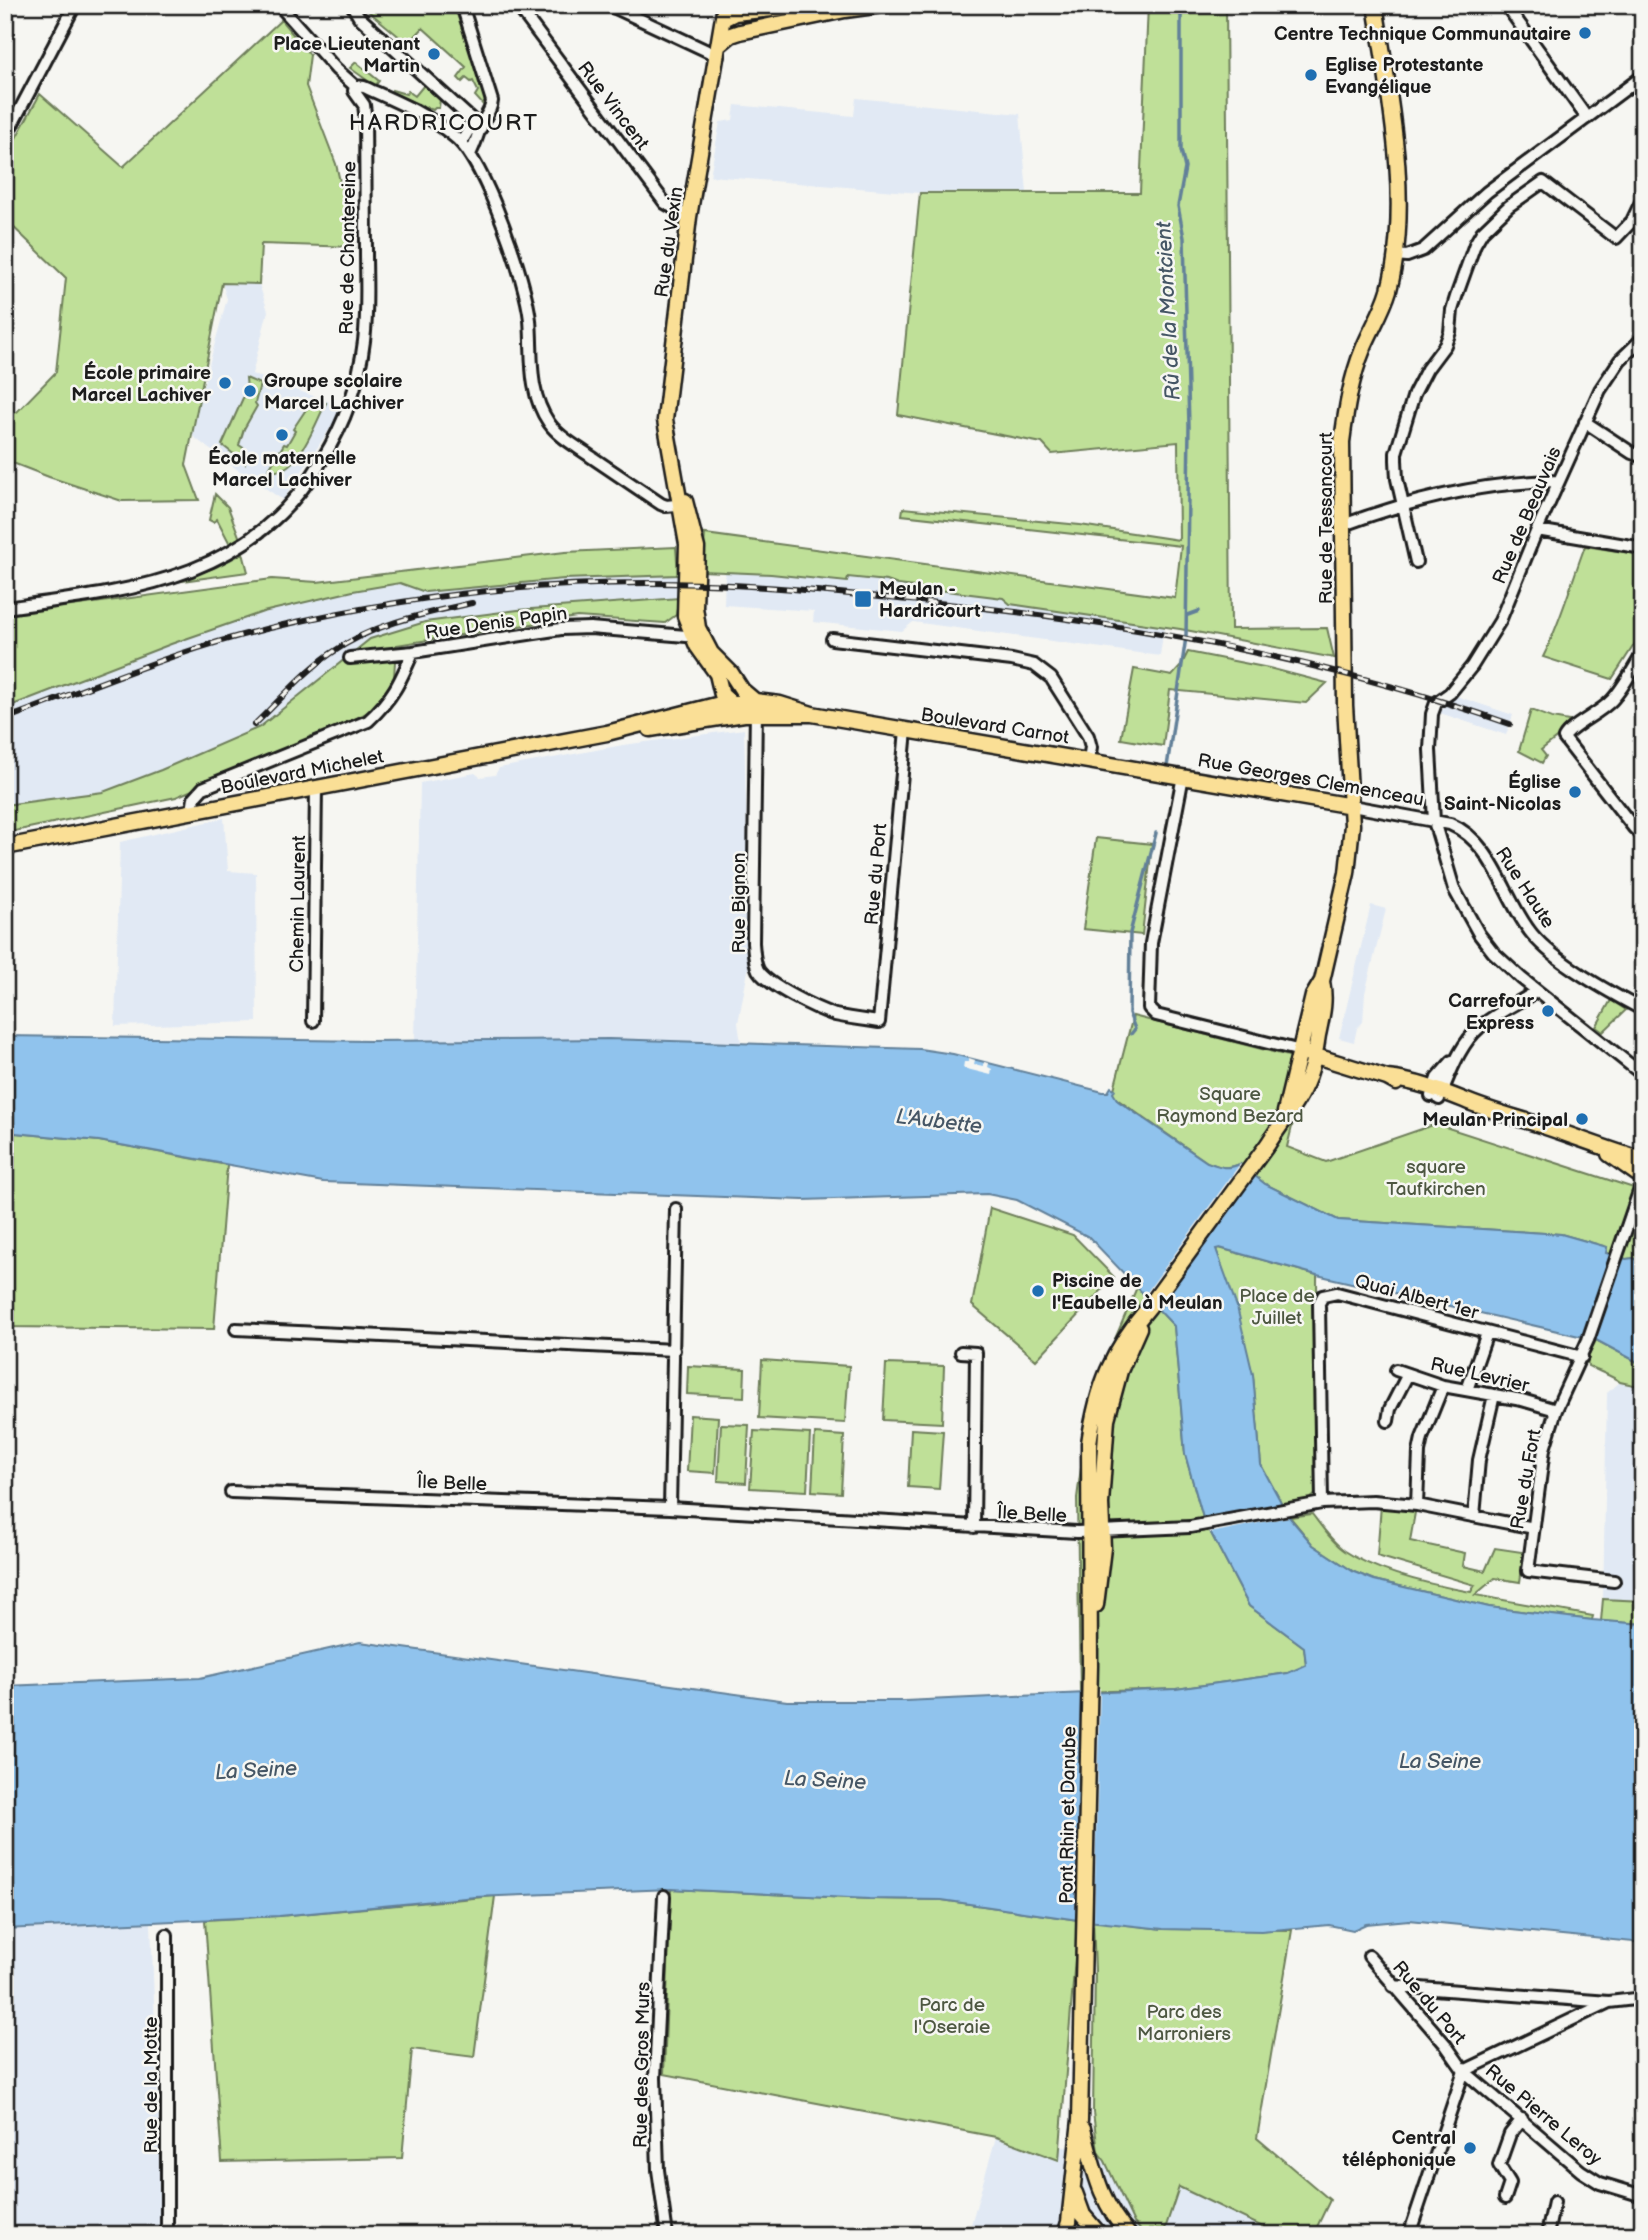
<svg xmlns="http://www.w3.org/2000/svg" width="1648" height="2240" viewBox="0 0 1648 2240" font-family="'Balsamiq Sans',sans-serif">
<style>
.built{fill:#e1e9f4}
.green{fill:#bfe098;stroke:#6e7e5a;stroke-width:2}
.water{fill:#90c3ed;stroke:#628099;stroke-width:2}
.pier{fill:#f6f6f2}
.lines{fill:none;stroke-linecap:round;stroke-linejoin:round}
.stream{stroke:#628099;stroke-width:3.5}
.minor-casing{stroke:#1c1c1c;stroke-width:16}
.major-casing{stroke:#1c1c1c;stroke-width:19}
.minor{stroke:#f6f6f2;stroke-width:10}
.major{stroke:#fadf96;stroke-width:14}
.rail-casing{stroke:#1c1c1c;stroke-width:6}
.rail{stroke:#f6f6f2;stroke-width:3.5;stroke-dasharray:10;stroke-linecap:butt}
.poi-dot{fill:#1f6fb2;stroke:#f6f6f2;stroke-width:2.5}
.labels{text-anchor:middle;stroke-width:5;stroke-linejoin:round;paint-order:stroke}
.poi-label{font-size:19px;font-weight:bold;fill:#1c1c1c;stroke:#f6f6f2;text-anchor:end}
.street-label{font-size:19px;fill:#1c1c1c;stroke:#f6f6f2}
.park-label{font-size:19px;fill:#4d5741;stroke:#f6f6f2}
.water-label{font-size:21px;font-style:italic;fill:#455665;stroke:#f6f6f2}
.quarter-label{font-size:23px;letter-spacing:2px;fill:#1c1c1c;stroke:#f6f6f2}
</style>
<rect width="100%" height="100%" fill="#f6f6f2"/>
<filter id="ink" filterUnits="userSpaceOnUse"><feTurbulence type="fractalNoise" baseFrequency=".0143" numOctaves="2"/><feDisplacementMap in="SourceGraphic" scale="14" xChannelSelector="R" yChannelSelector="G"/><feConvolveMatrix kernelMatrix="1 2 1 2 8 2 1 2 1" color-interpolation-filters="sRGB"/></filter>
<g filter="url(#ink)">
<path class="built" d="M856,98l164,16 7,79h-107l-210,-17 10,-54 13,-2 2,-15 119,11z
M222,283l37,1 9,27 -16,63 92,33 -61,93 -57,-38 -36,-28 37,-135z
M725,572l46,2 75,8 1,-5 40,4 11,4 105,13 7,6 154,22 -4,30 -247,-34 -11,9 -89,-9 1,-11 -90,-6z
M678,575l1,23 -161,12 -93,12 -55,17 -17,13 -7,14 -35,20 -51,41 -99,43 -58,22 -98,13v-97l166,-64 92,-32 90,-21 47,-8 26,9 138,-13z
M1453,695l60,20 -7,20 -66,-22z
M744,729l6,231 -12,63 3,20 -326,-3 5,-257 55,-10 5,4 15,-2 4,-7 124,-23z
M1643,751v76l-6,-6 3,-69z
M224,818l4,53 28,2 1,149 -142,4 5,-184z
M1371,905l15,4 -21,84 -2,29 -6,6 -3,14 -15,-4z
M1620,1382l23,5v214l-40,-2 4,-206z
M151,1923l12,312h-158v-306z
M996,2137l102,15 7,8 29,63 11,12h-177z
M1179,2187l83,39 9,9h-108z"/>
<path class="green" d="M361,5h93l31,91 -1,10 -9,-10 3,-5 -5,-10 -2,1 -5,-4 -4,4 -4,-4 8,-11 -43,-39 -15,16z
M1148,5h78l5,624 96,-1 7,30 -154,-29 -170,-25 -7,-6 -105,-13 -11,-4 -39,-4 -1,5 -76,-8 -69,-3 3,-37 470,64 6,-52 -279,-31 1,-7 177,17 99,15 -1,-98 -126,12 -10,-11 -144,-28 22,-222h220z
M281,20l29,35 -4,31 30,78 19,83 -94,-3 -2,40 -37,-1 -36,182 13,35 -77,1 -73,-24 -44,-17v-44l12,-4 39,-40 10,-94 -61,-59v-61l35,-64 83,73z
M356,62l23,19 -4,5 -25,-18z
M424,85l16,14 -1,9h-4l-2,2 -42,-17 1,-3 14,4 2,-3 7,5z
M246,378l14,6 -5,19 2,3 -13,23 -5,16 6,4v14l-23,-18 25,-56z
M313,399l13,4c-12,22 -28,74 -58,68l16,-27 3,1 8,-14 -2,-2z
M215,494l13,13 12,32 -9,7 -14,-27 -4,3 -4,-2z
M1585,546l58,9v76l-31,48 -69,-22c18,-36 28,-74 42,-111z
M676,547l2,28 -114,4 -139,13 -25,-9 -47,8 -90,21 -92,32 -166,64v-93l267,-36 45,3 248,-30z
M243,553l5,19 -73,10 41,-15z
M679,598l-3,17 -11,8 -88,-6 -181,28 -2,33 -20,31 -34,18 -164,70 -171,36v-28l98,-13 58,-22 99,-43 110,-88 55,-17 93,-12z
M1188,652l81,16 58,15 -21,20 -136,-13 -7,56 -42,-7 13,-70 38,7 9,-10z
M1531,710l21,8 17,3 -5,11 -23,18 5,6 -4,7 -23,-12z
M1096,838l56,6 -10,91 -59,-6z
M1611,1000l15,10 -23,22 -7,-5z
M1133,1016l175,45 -21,86 39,15 110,-38 207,67v74l-9,-7 -8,1 -20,-6 1,-6 -46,-13 -223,-14 -73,-36 -25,-20c-13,6 -20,3 -33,-2l-93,-65 -1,-4z
M5,1132l94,9 128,24 -13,164 -209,-2z
M990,1208l83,27 41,42 -78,83 -64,-55z
M1219,1248l98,27 1,217 -9,8 -27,4 -21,-39 -8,-90 -36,-123 -1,-3z
M1137,1287l37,39 11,128 18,64 46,88 55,41 2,19 -18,7 -112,16 -96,3 -3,-194 13,-100z
M1596,1340l47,25v22l-23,-5c-7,-6 -23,-11 -32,-16l-1,-8z
M762,1360l87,6 -4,57 -86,-5z
M886,1364l58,2 -2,57 -59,-3z
M688,1366l57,3 -1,28 -57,-3z
M690,1415l28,2 -3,56 -28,-2z
M721,1424l28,1 -3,58 -28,-2z
M911,1429l32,2 -4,58 -31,-2z
M754,1431l56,3 -3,57 -57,-3z
M815,1434l29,2 -3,57 -29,-2z
M1381,1505l35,2 -6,34 55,12 -2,13 22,5 10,-23 27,4v16l-2,14 -25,-4 -20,17 118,21 -1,4 -103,-13 -115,-27 -20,-8 -41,-27 -23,-28 22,-3c10,13 20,28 33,37 33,22 87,34 126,41l4,-7 -98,-29z
M1603,1599l40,2v23l-42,-3z
M671,1889l198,10 73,1 136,20 -19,240 -63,-23 -332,-63z
M495,1896l-21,161 -62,-8 -10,109 -180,4 -17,-242 74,-4z
M1093,1921l70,8 129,1 -35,208 73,62 -16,33 1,2h-44l-10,-9 -82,-39 -16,48h-18l-11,-12 -29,-62 -7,-9 -5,-40 2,-142z"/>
<path class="water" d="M5,1036l365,5 239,-2 311,10 33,5 150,38h5l3,-5 4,2 -2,4 5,8 89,61c13,5 20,8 33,2l25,20 73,36 223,14 46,13 -1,6 20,6 8,-1 9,7v100l-47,-25 -279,-65 -97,-27 -4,1 21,58 16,68 8,90 28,52 24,28 41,27 20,8 115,27 103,13 51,4v319l-234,-23 -43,4 -13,6 -24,-5 -68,6 -98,-2 -85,-9 -136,-20 -73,-1 -198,-10 -196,8 -196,19 -274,13v-243l195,-8 160,-36 427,59h117l272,-12 112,-16 18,-8 -2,-18 -55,-41 -46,-88 -18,-64 -11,-128 -85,-89 -72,-37 -30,-6 -184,6 -480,-18 -224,-41 -94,-9z"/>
<path class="pier" d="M969,1058l6,2 -1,4 9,2 1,-4 5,1 -1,4 4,2 -1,6 -28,-7 1,-6h4z
M1240,1164l14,12 -98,133 -12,-13z
M1282,1504l7,13 -79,16 -7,-15z
M1081,1688h19l-6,237 -19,-2z"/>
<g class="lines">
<path class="stream" d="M1188,615l11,-4
M1167,767l19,-130 3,-211 -5,-188 -6,-32 7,-38 -4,-18v-145
M1131,1034l4,-5 -6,-16 1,-80 26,-100"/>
<defs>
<path id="minor" d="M279,5l57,64 19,17 9,1c33,15 66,28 93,52 29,26 69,141 73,181 3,36 -3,71 19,103 10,14 27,23 41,33 24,16 47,32 71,48l5,2 20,-2
M352,5l7,12 122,111
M462,5l30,96c-1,9 -5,13 -9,20 -5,11 -7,22 -13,33
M517,5l148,198 24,14
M609,5l109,51
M1506,5l81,113
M5,138l70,-133
M461,143l7,-12 14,-9
M1395,255l12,1 16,-6 64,-58 156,-116
M1643,338l-23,22 -20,30 -63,140 -37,91 -28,45 -22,27 -14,10 -4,11 -2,36 4,71 20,68 25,45 14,18 28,26 122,97
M1585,422l47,31 11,4
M1343,525c70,-26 140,-43 215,-44
M1537,530l106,18
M1416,562l-19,-83 -1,-19v-7l18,-59 13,-25 18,-24 5,-13 2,-22 4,-13 19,-53 7,-12 27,-26 34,-24 73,56 16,-17 11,-23
M5,608c126,-17 246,-28 317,-148 23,-37 37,-76 42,-119 4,-30 2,-60 2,-90 0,-46 -1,-92 -1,-138l-1,-8 -10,-14 1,-5
M832,639l180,21 22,5 17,13 37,58 3,11 -2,13
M1643,653c-10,16 -19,34 -31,47 -13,14 -42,26 -48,38l70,90 9,8
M350,658l63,-6 148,-23 29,-1 108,9
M756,708l-3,235c1,10 1,19 5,27 10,16 59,39 77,45 14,3 30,5 44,7l27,-292
M1183,776l-32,167 -2,65 7,7 145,36
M1352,806l98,18c44,18 54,76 82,110 24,29 77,58 111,76
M192,811l2,-13 9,-10 165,-67c25,-23 32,-39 45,-69
M313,1021l3,-233
M1431,1096l6,-18 15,-17
M1439,1099c11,-25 20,-54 41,-72 17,-15 39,-24 57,-36
M236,1329l438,21
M961,1352l15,1 -2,174
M1396,1370l47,16 79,14 34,10
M1467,1390l20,-57
M1388,1421l2,-12 18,-35
M231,1492l439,16 407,24 113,-5 132,-24 51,-2 44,4 117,23
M1322,1503l-3,-200 4,-7 14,-3 245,64
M1417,1505l2,-53 3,-14 21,-52
M670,1508l6,-299
M1474,1516l5,-56 15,-65
M1614,1581l-86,-10 16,-122 12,-39 32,-70 55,-160
M664,1896l-9,182 3,92 9,65
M1369,1956l76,88 19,27 117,100 19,12 43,13
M1393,1986l216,16
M1464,2071l145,-69 34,-4
M1505,2198l5,-15 -11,-18 11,-31 12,-15
M167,2235v-300
M1409,2235l55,-164
M1547,2235l7,-33"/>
<path id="major" d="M725,5l-36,212 -24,203 22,124 -2,72 12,30 20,28 5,21 13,11
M723,19l12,-6 74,-8
M719,45l12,-10 9,-3 105,-22 37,-5
M685,501l12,47 -2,59 3,21 13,25 20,20 11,17 13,11
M650,729l94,-15h68l540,92
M5,847l602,-114 109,-28 39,-4 25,3 32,10
M1306,1053l81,25 9,5
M1387,1078c28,3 52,12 77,22 26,11 55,18 82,27 33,11 63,23 97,33
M1285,1112l28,-116 9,-15 25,-108 5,-48 -7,-120 -3,-263c4,-32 9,-64 21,-93 8,-20 20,-38 26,-59 23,-88 0,-196 -14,-285
M1609,1154l34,24
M1096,1605l7,-57 -2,-44 6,-85 13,-48 19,-43
M1083,2129c11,40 17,74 46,106
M1075,2193l8,22 17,20
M1065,2235l4,-13 11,-102 10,-454 -1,-223c8,-56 23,-93 60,-136l119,-163c13,-21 31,-42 40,-66 5,-14 8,-28 10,-43 4,-19 8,-34 4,-54"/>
</defs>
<use href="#minor" class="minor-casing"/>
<use href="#major" class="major-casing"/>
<use href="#minor" class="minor"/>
<use href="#major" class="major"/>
<defs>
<path id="rail" d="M5,719c92,-34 182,-73 278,-94 137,-32 282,-46 422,-41 75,2 150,11 224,18 198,20 393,56 581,122
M254,725c25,-24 48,-51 76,-71 42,-30 92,-40 142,-51"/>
</defs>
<use href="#rail" class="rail-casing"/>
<use href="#rail" class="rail"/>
</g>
</g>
<g class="poi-dot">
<circle cx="1585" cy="33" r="7"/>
<circle cx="434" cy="54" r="7"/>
<circle cx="1311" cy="75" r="7"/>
<circle cx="225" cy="383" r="7"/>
<circle cx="250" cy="391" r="7"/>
<circle cx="282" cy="435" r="7"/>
<rect x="854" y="590" width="18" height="18" rx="3.5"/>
<circle cx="1575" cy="792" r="7"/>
<circle cx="1548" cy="1011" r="7"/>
<circle cx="1582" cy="1119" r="7"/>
<circle cx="1038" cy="1291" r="7"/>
<circle cx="1470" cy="2148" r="7"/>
</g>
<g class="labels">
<g class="poi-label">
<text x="1571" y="40">Centre Technique Communautaire</text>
<text x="420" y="50">Place Lieutenant<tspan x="420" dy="22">Martin</tspan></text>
<text x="1325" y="71" text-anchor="start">Eglise Protestante<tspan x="1325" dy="22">Evangélique</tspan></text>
<text x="211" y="379">École primaire<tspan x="211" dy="22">Marcel Lachiver</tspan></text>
<text x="264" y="387" text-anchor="start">Groupe scolaire<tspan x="264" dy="22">Marcel Lachiver</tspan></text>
<text x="282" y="464" text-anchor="middle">École maternelle<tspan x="282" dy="22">Marcel Lachiver</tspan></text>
<text x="879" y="595" text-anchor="start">Meulan -<tspan x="879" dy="22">Hardricourt</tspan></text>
<text x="1561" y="788">Église<tspan x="1561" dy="22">Saint-Nicolas</tspan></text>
<text x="1534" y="1007">Carrefour<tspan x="1534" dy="22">Express</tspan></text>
<text x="1568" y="1126">Meulan Principal</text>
<text x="1052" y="1287" text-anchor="start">Piscine de<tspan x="1052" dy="22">l'Eaubelle à Meulan</tspan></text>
<text x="1456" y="2144">Central<tspan x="1456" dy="22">téléphonique</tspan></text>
</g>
<g class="street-label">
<text transform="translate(614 105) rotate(53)" y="7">Rue Vincent</text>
<text transform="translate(668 242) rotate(-82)" y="7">Rue du Vexin</text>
<text transform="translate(347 248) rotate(-89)" y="7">Rue de Chantereine</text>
<text transform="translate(1526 515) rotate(-67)" y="7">Rue de Beauvais</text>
<text transform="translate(1325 518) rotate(-90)" y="7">Rue de Tessancourt</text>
<text transform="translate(496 622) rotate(-8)" y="7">Rue Denis Papin</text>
<text transform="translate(995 725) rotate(9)" y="7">Boulevard Carnot</text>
<text transform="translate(302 771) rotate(-11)" y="7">Boulevard Michelet</text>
<text transform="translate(1311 779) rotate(10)" y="7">Rue Georges Clemenceau</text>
<text transform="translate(875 874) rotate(-85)" y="7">Rue du Port</text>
<text transform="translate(1526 887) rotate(57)" y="7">Rue Haute</text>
<text transform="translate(738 903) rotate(-90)" y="7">Rue Bignon</text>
<text transform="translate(297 904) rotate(-89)" y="7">Chemin Laurent</text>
<text transform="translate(1417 1296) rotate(15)" y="7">Quai Albert 1er</text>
<text transform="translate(1480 1374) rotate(13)" y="7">Rue Levrier</text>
<text transform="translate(1525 1479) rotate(-80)" y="7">Rue du Fort</text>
<text transform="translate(452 1482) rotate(2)" y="7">Île Belle</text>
<text transform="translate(1032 1513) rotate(3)" y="7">Île Belle</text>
<text transform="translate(1067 1815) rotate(-89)" y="7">Pont Rhin et Danube</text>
<text transform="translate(1430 2002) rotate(50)" y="7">Rue du Port</text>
<text transform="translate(641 2065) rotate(-89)" y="7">Rue des Gros Murs</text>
<text transform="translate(150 2085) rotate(-90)" y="7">Rue de la Motte</text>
<text transform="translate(1544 2114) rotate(40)" y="7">Rue Pierre Leroy</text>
</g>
<g class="park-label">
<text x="1230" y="1100">Square<tspan x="1230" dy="22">Raymond Bezard</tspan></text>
<text x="1436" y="1173">square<tspan x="1436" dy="22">Taufkirchen</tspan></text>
<text x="1277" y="1302">Place de<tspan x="1277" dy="22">Juillet</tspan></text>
<text x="952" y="2011">Parc de<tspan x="952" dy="22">l'Oseraie</tspan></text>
<text x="1184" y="2018">Parc des<tspan x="1184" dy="22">Marroniers</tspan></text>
</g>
<g class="water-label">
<text transform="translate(1168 311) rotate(-93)" y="7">Rû de la Montcient</text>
<text transform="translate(939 1121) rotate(7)" y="7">L'Aubette</text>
<text x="1440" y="1768">La Seine</text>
<text transform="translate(256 1770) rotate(-3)" y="7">La Seine</text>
<text transform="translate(825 1780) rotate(3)" y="7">La Seine</text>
</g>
<g class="quarter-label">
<text x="444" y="130">HARDRICOURT</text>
</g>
</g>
<rect width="1648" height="2240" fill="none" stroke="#f6f6f2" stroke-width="28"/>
<rect x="14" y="14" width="1620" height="2212" fill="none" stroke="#1c1c1c" stroke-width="2.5" filter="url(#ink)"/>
</svg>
